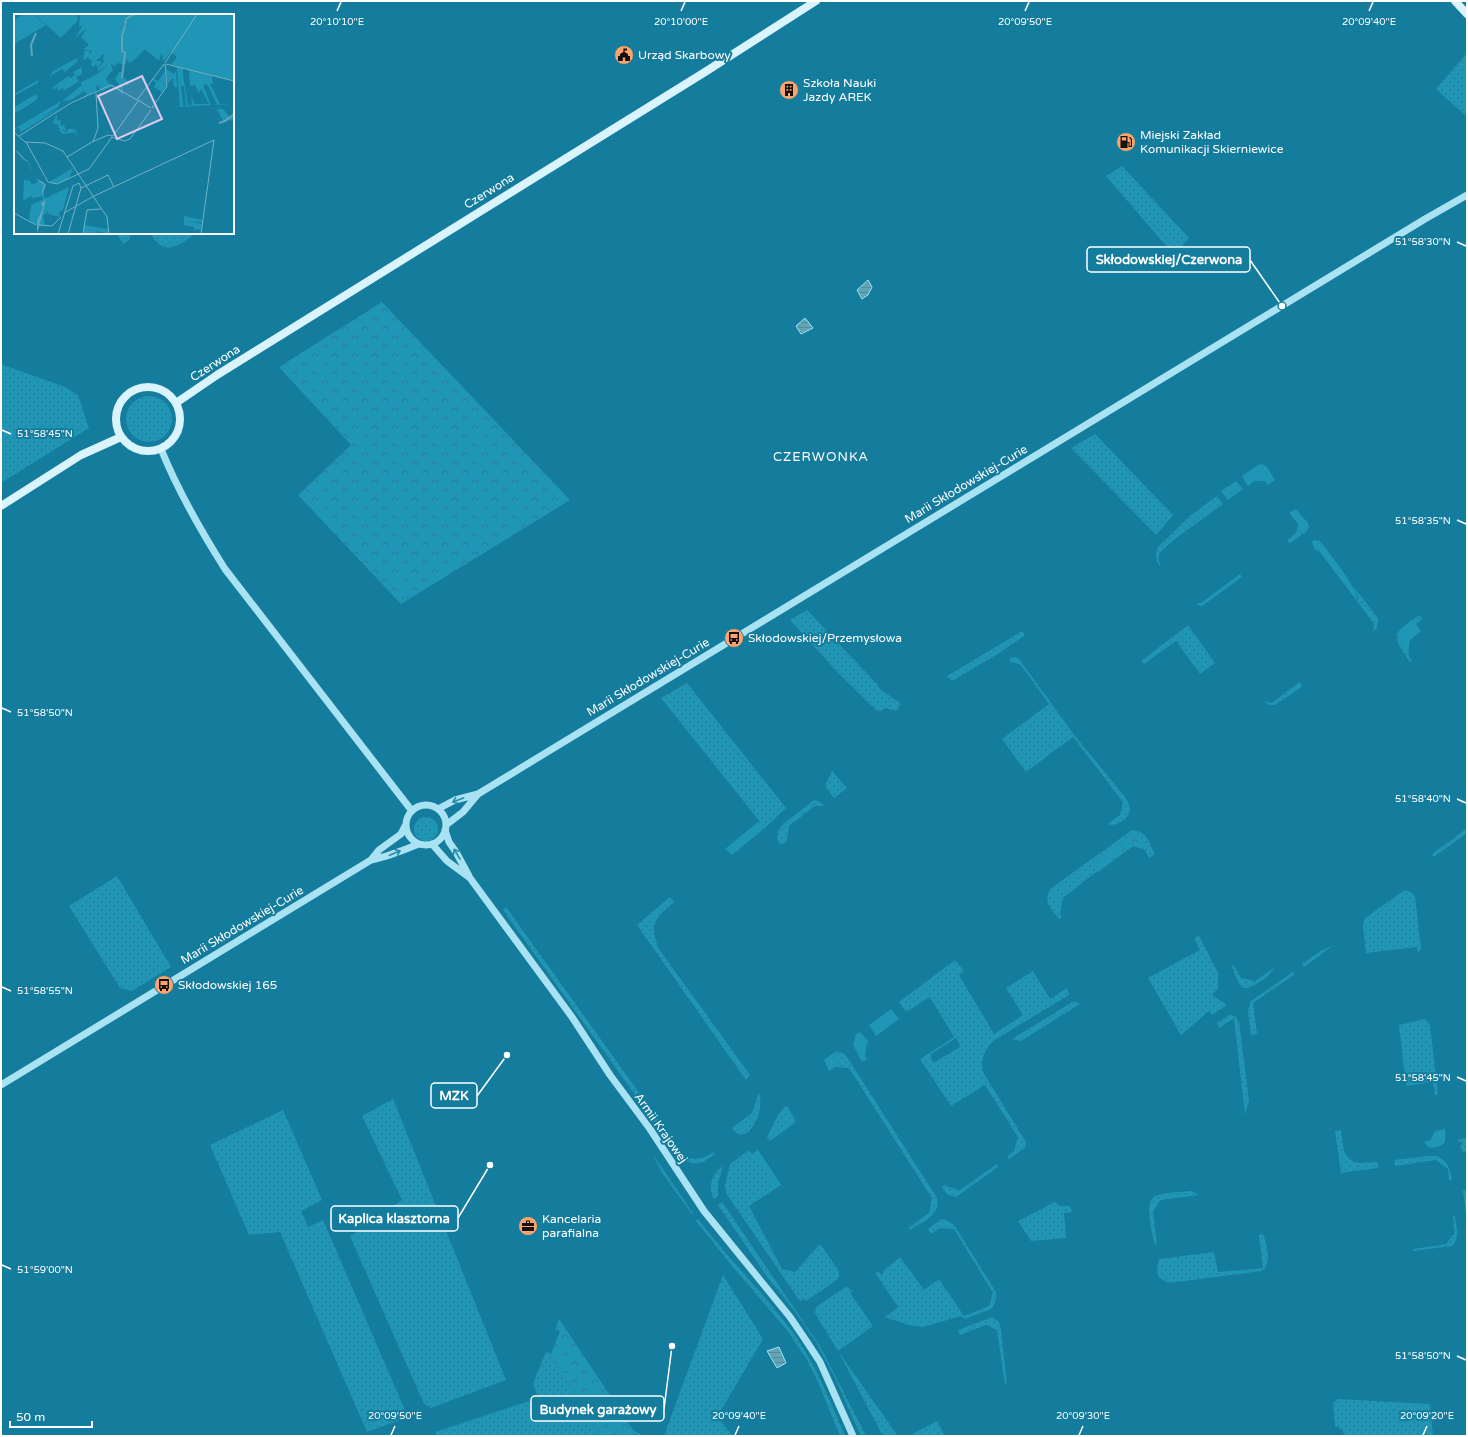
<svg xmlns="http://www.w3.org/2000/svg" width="1468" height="1437" viewBox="0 0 1468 1437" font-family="'Varela Round',sans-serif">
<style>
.grass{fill:url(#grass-dots);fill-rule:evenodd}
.forest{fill:url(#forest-crowns)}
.garden{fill:#2096b7}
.water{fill:url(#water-rules);stroke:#9be4f6}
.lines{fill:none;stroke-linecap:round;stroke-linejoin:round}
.tertiary{stroke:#a9e3f3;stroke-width:7}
.secondary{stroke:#d9f4fd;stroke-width:8}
.oneway{stroke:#2a8ba9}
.ticks{fill:none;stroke:#fff;stroke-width:1.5}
.labels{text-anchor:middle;stroke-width:4;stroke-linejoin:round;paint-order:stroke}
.poi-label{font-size:12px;fill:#fff;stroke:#147c9c;text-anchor:start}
.street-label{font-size:12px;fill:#fff;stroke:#147c9c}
.neighbourhood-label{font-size:13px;letter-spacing:1px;fill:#fff;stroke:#147c9c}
.inset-river{fill:none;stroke:#60a4b8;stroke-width:2}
.inset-road{fill:none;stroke:#72b0c4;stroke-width:1}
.view{fill:#decaef;fill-opacity:0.15;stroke:#decaef;stroke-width:2}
.inset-edge{fill:none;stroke:#fff;stroke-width:2}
.ticks-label{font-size:10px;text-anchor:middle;fill:#fff;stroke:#147c9c;stroke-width:4;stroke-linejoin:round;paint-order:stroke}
.leader{fill:none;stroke:#fff;stroke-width:1.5}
.callout-dot{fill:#fff;stroke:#147c9c;stroke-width:1.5}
.callout{fill:#147c9c;stroke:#fff;stroke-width:1.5}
.callout-label{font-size:13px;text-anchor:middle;font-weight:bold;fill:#fff}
</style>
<defs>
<pattern id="grass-dots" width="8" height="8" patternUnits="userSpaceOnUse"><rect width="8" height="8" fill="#2096b7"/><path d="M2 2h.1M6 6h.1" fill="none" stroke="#2f7c92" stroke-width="1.8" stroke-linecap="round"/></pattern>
<pattern id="forest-crowns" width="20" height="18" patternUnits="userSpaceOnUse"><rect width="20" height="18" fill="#2096b7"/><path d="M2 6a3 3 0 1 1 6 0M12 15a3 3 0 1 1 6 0" fill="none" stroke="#2f7c92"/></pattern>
<pattern id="water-rules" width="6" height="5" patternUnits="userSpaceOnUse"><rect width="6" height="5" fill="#60a4b8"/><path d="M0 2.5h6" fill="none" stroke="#5a8a98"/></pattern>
</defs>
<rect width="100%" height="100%" fill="#147c9c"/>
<path class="grass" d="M1467,53v64l-31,-28z
M1122,166l67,72 -15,17 -68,-79z
M116,233h16l-3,7 -6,4z
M150,233h46c-18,13 -31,25 -46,0z
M1,364l64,23 13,8 11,33 -88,55z
M126 419a23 23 0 1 1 46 0a23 23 0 1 1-46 0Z
M1095,434l78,81 -17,20 -85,-87z
M1236,481l7,8 -15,11 -7,-9z
M1217,496l6,8 -48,35 -16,14v9l2,2 -2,1 -3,-7 1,-10 34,-33z
M1297,530l9,2 -16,11 -3,-3 9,-7z
M1353,586l25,32c0,7 -1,10 -5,15l1,-9 -17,-23 1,-3z
M807,610l71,75 1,3 22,16 -5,7 -11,-3 -4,3h-4l-36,-35 -51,-56z
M1419,615l2,2 -20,16v10l11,18 -2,1c-20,-29 -18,-27 9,-47z
M1188,625l27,38 -15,11 -24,-33 -32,23 -3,-3z
M1022,631l3,4 -24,17 -49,29 -5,-5z
M1016,657l3,2 56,77 51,62c2,4 4,8 4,12 -2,10 -14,17 -23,14l13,-9 3,-13 -50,-65 -47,35 -24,-33 47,-35 -29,-40 -10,-2v-4z
M1299,682l4,4 -28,19h-5l-7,-3 9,1z
M687,683l99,125 -21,20 -104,-130z
M832,771l15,17 -13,10 -9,-12z
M414 829a12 12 0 1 1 24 0a12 12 0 1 1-24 0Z
M787,821l-3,6 5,1 -3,15 -6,1c-6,-10 -1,-16 7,-23z
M1466,829l1,4 -33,24 -2,-3z
M1132,830c16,2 16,11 23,24l-6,4 -5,-9 -11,-3 -42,30 -28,22 -3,15 2,4 -3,2c-8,-11 -16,-16 -9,-30z
M117,876l54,91 -39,24 -12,-3 -51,-82z
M1406,890l6,3 3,4 6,52 -3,4 -1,-6 -51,6 -3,-28 2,-7 37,-26z
M670,897l4,5c-20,17 -25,22 -15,47l91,126 -4,5 -109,-155z
M506,907l177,247c10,8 20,5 31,-2l1,2c-13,10 -20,13 -35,4l-177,-248z
M1199,936l19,37v15l-6,7 15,10 -15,10 -3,-4 -28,24 -33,-57 52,-28 -6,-12z
M1334,945l-30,22 -2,-3 20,-14z
M955,960l9,11 -5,4 35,59 29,-19 -17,-27 27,-17 17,28 17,-11 2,7 -76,46c-8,9 -13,18 -10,31l43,70v5l-17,12 -2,-3 7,-5 4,-14 -33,-52 -34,21 -31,-47 34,-22 -24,-40 -24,15 -7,-10zM956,1038l3,5 1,4 -25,15 -3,-1 -1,-7z
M1233,964l8,14 14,3 19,-13c-3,6 -8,10 -13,13 -21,15 -22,4 -29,-15z
M1293,972l2,2 -42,29 4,31 -6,1 -3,-25 3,-9z
M1074,1001l6,3 -59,37 -9,-2z
M1229,1015l6,1 4,6 10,78 -4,15 -11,-97 -15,10 -2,-5z
M1425,1019l5,6 8,70h-3l-2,-13 -27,4 -7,-61z
M836,1052l7,1 4,4 90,141c5,16 -16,25 -27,32l-2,-2 21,-15 3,-15 -83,-130 -14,-1 4,-3 -7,-10z
M759,1092c1,5 2,11 1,16 -2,13 -15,39 -28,20l20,-15z
M393,1099l113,281 -75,28 -7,-4 -74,-168 52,-36 -40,-84z
M785,1106l3,1 8,15 -26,19 -3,-4 11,-22z
M283,1110l39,90 -21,11 7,16 15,-7 85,197 -41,15 -87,-200 -31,3 -39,-90z
M1341,1130c2,14 1,32 20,33 6,0 11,-2 17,0v5l-37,5 -6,-42z
M1467,1138v13l-5,1 -2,-6 3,-3 -5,-2 1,-2z
M749,1150l3,4 6,-4 23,35 -32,21 33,63 13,3 25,-28 19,27v6l-2,3 -31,21 -2,-2 -3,2 -2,-1 -73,-107 -1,-7 5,-22z
M652,1153l41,60 -1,1 -30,-41z
M1428,1156h9l-1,4 -41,6 -1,-6z
M997,1164l1,3 -42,30 -9,-3 -5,-7 4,-3 2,3 12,3z
M723,1166l-5,17v13l-4,3c-7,-12 -2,-25 9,-33z
M1192,1191l7,4 -39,5 -7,12 4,33 -3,-3c-2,-11 -10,-39 0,-45 7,-5 29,-5 38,-6z
M722,1202l98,144 46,90h-5l-8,-17 -18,-41 -19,-36 -23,-33 -25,-31 -50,-73z
M1055,1202l4,4h11l2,6 -8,1 2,25 -35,3 -13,-20z
M1453,1216h2c1,11 5,22 -3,30l-39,5v-2l33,-5 8,-10z
M698,1219c28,37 62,70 90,107 25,32 41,72 57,110h-5l-22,-54 -12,-24 -20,-29 -54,-63 -36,-45z
M942,1219l6,2 6,4 42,67v7l-3,8 -4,3 -24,9 -4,-3 -38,11 -15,-2 -23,-8 13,-10 -23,-34 4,-1 3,3 2,-5 16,-13 24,33 15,-11 25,37 25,-10 4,-13 -39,-64 -14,-1 -9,6 -3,-5z
M1263,1234c4,11 9,30 -1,37l-93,12c-14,-5 -13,-11 -10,-24l55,-7 4,20 45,-4 -4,-33z
M723,1275l40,64 -46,78 16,19h-69z
M847,1287l6,4 -3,2 23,33 -35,25 60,85h-15l-45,-85 -23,-38 1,-6 28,-19z
M992,1317l7,5 2,8 6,53 -2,2 -8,-55 -11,-5 -26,10 -2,-5z
M546,1352l5,2 50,82h-164l-2,-4 103,-34 -5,-15z
M1338,1399l92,5 3,32h-89l-1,-6 -8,-4 -2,-23z
M937,1421l8,15h-37z"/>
<path class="forest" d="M382,302l188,198 -169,104 -103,-109 53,-50 -72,-78z
M814,800l6,2 4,4h-9l-26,20v2l-5,-1 3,-6z
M1127,838l10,1 9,7 -2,3 -11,-3 -35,26v-13l22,-14z
M559,1319l74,111 11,6h-43l-50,-82 9,-23 -5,-2z"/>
<path class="garden" d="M1262,464l5,3 8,13 -7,5 -3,-4h-11l-6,5 -6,-10 16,-11z
M1296,509l12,14 1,4 -3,5 -9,-2 1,-6 -9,-11z
M1314,540l6,1c9,12 39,48 37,60l-38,-50 -4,-1 -3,-8z
M1240,574l2,3 -40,29 -6,-1 2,-2h3z
M1421,617l1,2 -6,5 5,7 -11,9 -2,15c-15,-24 -7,-22 13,-38z
M759,821l6,7 -33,27 -7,-6z
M891,1009l8,10 -23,17 -7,-11z
M860,1032l9,10 -2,1 -2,13 2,3 -5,3 -9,-17 3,-11z
M832,1054l7,10 -10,7 -5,-11z
M1445,1129c2,16 -1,17 -15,19l-4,-3 -1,-4h5l5,-10z
M758,1150l23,35 -4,2 -23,-34z
M1437,1156c11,6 13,12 15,24h-3l-1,-11 -12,-9z
M1463,1190h4v34z"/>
<path class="water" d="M868,280l4,7 -4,8 -6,4 -5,-9z
M805,318l8,10 -12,6 -5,-8z
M779,1347l7,16 -9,5 -10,-17z"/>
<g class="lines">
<path class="tertiary" d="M161,449c17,42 40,82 64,120l187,242
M406 825a20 20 0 1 1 40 0a20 20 0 1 1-40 0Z
M438,809l17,-9 23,-6 947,-575 42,-24
M446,825l17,-13 15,-18
M445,830l4,12 7,10 13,24
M432,844l15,17 23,17 102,139 38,58 40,54 54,82 86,106 15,22 15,23 33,74
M371,860c16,-3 32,-10 48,-16
M1,1085l370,-225 8,-10 22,-16 4,-8"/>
<path class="secondary" d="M1455,1l12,13
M116 419a32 32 0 1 1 64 0a32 32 0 1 1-64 0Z
M176,403l41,-28 488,-303 111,-71
M1,506l80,-51 40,-18"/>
</g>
<defs><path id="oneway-shaft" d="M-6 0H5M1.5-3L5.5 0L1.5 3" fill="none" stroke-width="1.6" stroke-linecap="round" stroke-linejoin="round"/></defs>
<g class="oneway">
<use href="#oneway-shaft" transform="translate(458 800) rotate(160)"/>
<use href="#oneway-shaft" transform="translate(395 853) rotate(-23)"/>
<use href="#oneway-shaft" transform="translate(457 854) rotate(-121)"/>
</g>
<path class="ticks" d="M337,11l4,-9M681,11l4,-9M1025,11l4,-9M1369,11l4,-9M1457,242l9,4M2,430l9,4M1457,520l9,4M2,708l9,4M1457,799l9,4M2,987l9,4M1457,1077l9,4M2,1265l9,4M1457,1356l9,4M391,1435l4,-9M735,1435l4,-9M1079,1435l4,-9M1423,1435l4,-9"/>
<defs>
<symbol id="civic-disc" viewBox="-11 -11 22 22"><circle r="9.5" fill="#ffa36b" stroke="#147c9c"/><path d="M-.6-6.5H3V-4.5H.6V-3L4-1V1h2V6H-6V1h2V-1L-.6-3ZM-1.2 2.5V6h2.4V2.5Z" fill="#111"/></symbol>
<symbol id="building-disc" viewBox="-11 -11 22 22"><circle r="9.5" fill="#ffa36b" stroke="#147c9c"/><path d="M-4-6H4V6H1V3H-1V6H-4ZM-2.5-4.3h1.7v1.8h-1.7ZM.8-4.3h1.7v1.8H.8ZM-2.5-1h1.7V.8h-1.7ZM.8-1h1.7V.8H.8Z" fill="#111"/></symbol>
<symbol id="fuel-disc" viewBox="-11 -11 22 22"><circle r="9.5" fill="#ffa36b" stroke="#147c9c"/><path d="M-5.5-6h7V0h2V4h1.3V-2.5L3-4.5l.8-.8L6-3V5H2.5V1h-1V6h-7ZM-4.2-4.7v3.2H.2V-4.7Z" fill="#111"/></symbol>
<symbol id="bus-disc" viewBox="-11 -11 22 22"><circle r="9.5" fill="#ffa36b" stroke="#147c9c"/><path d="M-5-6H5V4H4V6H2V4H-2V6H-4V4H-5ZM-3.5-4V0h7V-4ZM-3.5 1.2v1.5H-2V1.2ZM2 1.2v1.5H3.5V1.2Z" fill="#111"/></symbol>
<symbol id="office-disc" viewBox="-11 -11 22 22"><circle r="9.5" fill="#ffa36b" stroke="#147c9c"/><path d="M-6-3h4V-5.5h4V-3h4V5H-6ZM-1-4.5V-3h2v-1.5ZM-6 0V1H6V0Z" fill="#111"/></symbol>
</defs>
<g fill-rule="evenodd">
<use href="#civic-disc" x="613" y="44" width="22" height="22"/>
<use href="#building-disc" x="778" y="79" width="22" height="22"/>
<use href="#fuel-disc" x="1115" y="131" width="22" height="22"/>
<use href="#bus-disc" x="723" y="627" width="22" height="22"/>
<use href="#bus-disc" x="153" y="974" width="22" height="22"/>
<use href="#office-disc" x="517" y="1215" width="22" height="22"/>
</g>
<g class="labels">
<g class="poi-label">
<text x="638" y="59">Urząd Skarbowy</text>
<text x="803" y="87">Szkoła Nauki<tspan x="803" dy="14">Jazdy AREK</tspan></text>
<text x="1140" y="139">Miejski Zakład<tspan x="1140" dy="14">Komunikacji Skierniewice</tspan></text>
<text x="748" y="642">Skłodowskiej/Przemysłowa</text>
<text x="178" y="989">Skłodowskiej 165</text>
<text x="542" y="1223">Kancelaria<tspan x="542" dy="14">parafialna</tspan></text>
</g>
<g class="street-label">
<text transform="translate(489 191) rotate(-32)" y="4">Czerwona</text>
<text transform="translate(215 363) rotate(-33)" y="4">Czerwona</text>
<text transform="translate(966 484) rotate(-31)" y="4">Marii Skłodowskiej-Curie</text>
<text transform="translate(648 677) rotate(-31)" y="4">Marii Skłodowskiej-Curie</text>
<text transform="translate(242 925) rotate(-31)" y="4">Marii Skłodowskiej-Curie</text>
<text transform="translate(661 1128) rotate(55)" y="4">Armii Krajowej</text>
</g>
<g class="neighbourhood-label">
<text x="821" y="461">CZERWONKA</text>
</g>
</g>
<g transform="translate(14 14)">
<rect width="220" height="220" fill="#147c9c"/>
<path d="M111,4h3l-1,6 34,30 -2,7 -14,-12 -7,7 -18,-16zM78,29l13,1 11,12h4v-7l14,11 -5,3 -2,-4 -2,6 -6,-2 -5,3 -4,-3 3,7 -7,8 2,5 14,7 -7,-11 4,-7h4l-1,4 7,6 -2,4 -5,-3 1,12 -10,-9 -13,6 2,3 -3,1v-3l-2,2v-1l4,-3 -2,-4 2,-1h-4v-4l-1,9 -15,7 6,-4 -3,-3 -18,13 5,-4 -9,1 20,-16 -2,-2 19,-10 10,-10 -6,-3 1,-5h-2l-6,6h6l-4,7 -2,-4 -3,3 -2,-2 1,-4 -4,-3 1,-2 -4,4 -2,-2 2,-8 4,1 1,3 2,-3 -9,-2zM63,44l1,3 -13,11 -3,-3 -12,7 3,-5zM68,53v7l-6,3 3,4 -15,10 -1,-3 -5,3 -1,-5 -2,3 -3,-1 16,-12 2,2 5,-3 -2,-3zM163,53l6,2v6l-3,1 3,30 9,-1 -1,-8 4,7h14l-8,-15 -2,4 -4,-8 -5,1 -1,-16 23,6 1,8h-3l10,20h14l-22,1 5,-1 -10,-20 -4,1 8,20 -31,2zM152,55l8,5 2,-3 1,16h-3l-1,-9 -5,5zM151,57l1,15 -4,6 -8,-5 2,-4 -4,-3 1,-2 5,3zM24,66v3l-24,13v-2zM22,80l2,4 -3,3 -21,13v-7zM47,87l-3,6 -16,10 22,-11 -38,23 -6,3v-4l-6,1zM203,95h6l7,8 4,-2v5l-11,1zM43,100v7l4,-1 -1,4 3,3v-2l4,-1 -3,2 2,5 -4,-2v1l3,2 4,-3h3l4,1h-3l4,1v7l-1,-6 -13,2 -4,-4 2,-1 -3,-1 1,-3 -4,-1 -6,-5 4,3zM18,160l3,5 9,4 -1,13 -10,2 -2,-2 -8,5 1,-21 6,1 2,4 7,-4 -4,-2zM170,202l19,4 -1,2 -15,-1 15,3 -1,5 -7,1v-3l-10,-2z" fill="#2096b7"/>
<path d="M20,0h43l1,6 -17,18zM66,0h154v67l-63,-16 6,-8 -6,-5 -8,10v-6l-36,-32 1,-6h-3l-5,22 18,16 -4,4 -14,-10v7l-4,-1 -11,-12 -6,5 -7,-6 -3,2 -8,-8 6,-9 -12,10 8,-13 -4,2zM110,16l15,13 -2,-6 18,16 -10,-7 -6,5 -5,-4 4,-1 -15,-12zM97,39l8,5v4l-6,-6 -3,3 -1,-2 -2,4 2,2 -10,8 -2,-1zM169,61l5,30h-2l-2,-19h-3l-1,-10zM55,173l-6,23 -4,2 1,5 -11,-3 -3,-4 1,3 -4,2 2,11 -9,-1 -7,-5 2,-15z" fill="#2096b7"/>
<path d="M10,0h9l13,11 -32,19v-24zM59,154l-4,10 -11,6 -9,-2zM70,211l24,4v5l-11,-3 -1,3h-13z" fill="#2096b7"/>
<path d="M0,135l4,3 5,5 1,2 3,1 8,18 8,4 3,3 -3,8 2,10 -1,5 9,5 -9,-5 -7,26v-13l6,-13 -2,-5 3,-2 -2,-9 2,-7 -9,-7 -8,-17 -3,-1z" fill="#60a4b8"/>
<path class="inset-river" d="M111,11l1,-6 8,-5M18,42l-1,-11 5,-12M108,64l3,-25 -3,-2v-15l3,-10M205,109l6,-2 9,-7"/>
<path class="inset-road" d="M151,49l32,-49M152,50l68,17M123,86l27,-36M124,86l13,8M138,94l15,-22 -2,-22M0,118l11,10 20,1 18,8 44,66 2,17M5,122l52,-33 40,-18 26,15M99,122l25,-35M97,123l14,4 5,-2 21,-29M12,128l22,40 9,2 32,-15 23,-32M79,128l5,-14 -2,-35M53,143l25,-15 16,-7 5,1M67,174l27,-13 6,12M80,182l120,-56 -13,94M0,199l22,12M50,199l30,-17M25,211l13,1 9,-9M44,220l15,-48 6,-3 2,5M54,220l13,-46M69,220l4,-24 14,-1"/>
<path class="view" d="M128,62l20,43 -45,20 -19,-43z"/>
<rect width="220" height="220" class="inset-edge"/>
</g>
<g class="ticks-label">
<text x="337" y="25">20°10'10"E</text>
<text x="681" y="25">20°10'00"E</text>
<text x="1025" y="25">20°09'50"E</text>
<text x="1369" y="25">20°09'40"E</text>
<text x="1423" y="245">51°58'30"N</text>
<text x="45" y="437">51°58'45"N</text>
<text x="1423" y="524">51°58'35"N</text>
<text x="45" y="716">51°58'50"N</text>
<text x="1423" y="802">51°58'40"N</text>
<text x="45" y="994">51°58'55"N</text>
<text x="1423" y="1081">51°58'45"N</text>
<text x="45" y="1273">51°59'00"N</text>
<text x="1423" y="1359">51°58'50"N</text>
<text x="395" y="1419">20°09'50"E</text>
<text x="739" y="1419">20°09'40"E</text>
<text x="1083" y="1419">20°09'30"E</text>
<text x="1427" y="1419">20°09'20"E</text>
</g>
<path class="leader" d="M1282 306L1250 260M507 1055L477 1096M490 1165L458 1218M672 1346L664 1409"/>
<g class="callout-dot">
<circle cx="1282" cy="306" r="4"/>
<circle cx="507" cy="1055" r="4"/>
<circle cx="490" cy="1165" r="4"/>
<circle cx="672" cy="1346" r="4"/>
</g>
<g class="callout">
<rect x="1087" y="247" width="163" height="25" rx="4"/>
<rect x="431" y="1083" width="46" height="25" rx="4"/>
<rect x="331" y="1206" width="127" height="25" rx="4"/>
<rect x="531" y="1396" width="133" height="25" rx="4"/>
</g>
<g class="callout-label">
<text x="1169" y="264">Skłodowskiej/Czerwona</text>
<text x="454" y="1100">MZK</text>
<text x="394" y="1223">Kaplica klasztorna</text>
<text x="598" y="1414">Budynek garażowy</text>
</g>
<rect width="1468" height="1437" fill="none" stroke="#ffffff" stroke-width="4"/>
<path d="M10 1421v6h82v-6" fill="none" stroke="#ffffff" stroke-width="2"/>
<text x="16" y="1421" font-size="12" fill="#ffffff" stroke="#147c9c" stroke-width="3" paint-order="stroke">50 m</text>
</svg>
